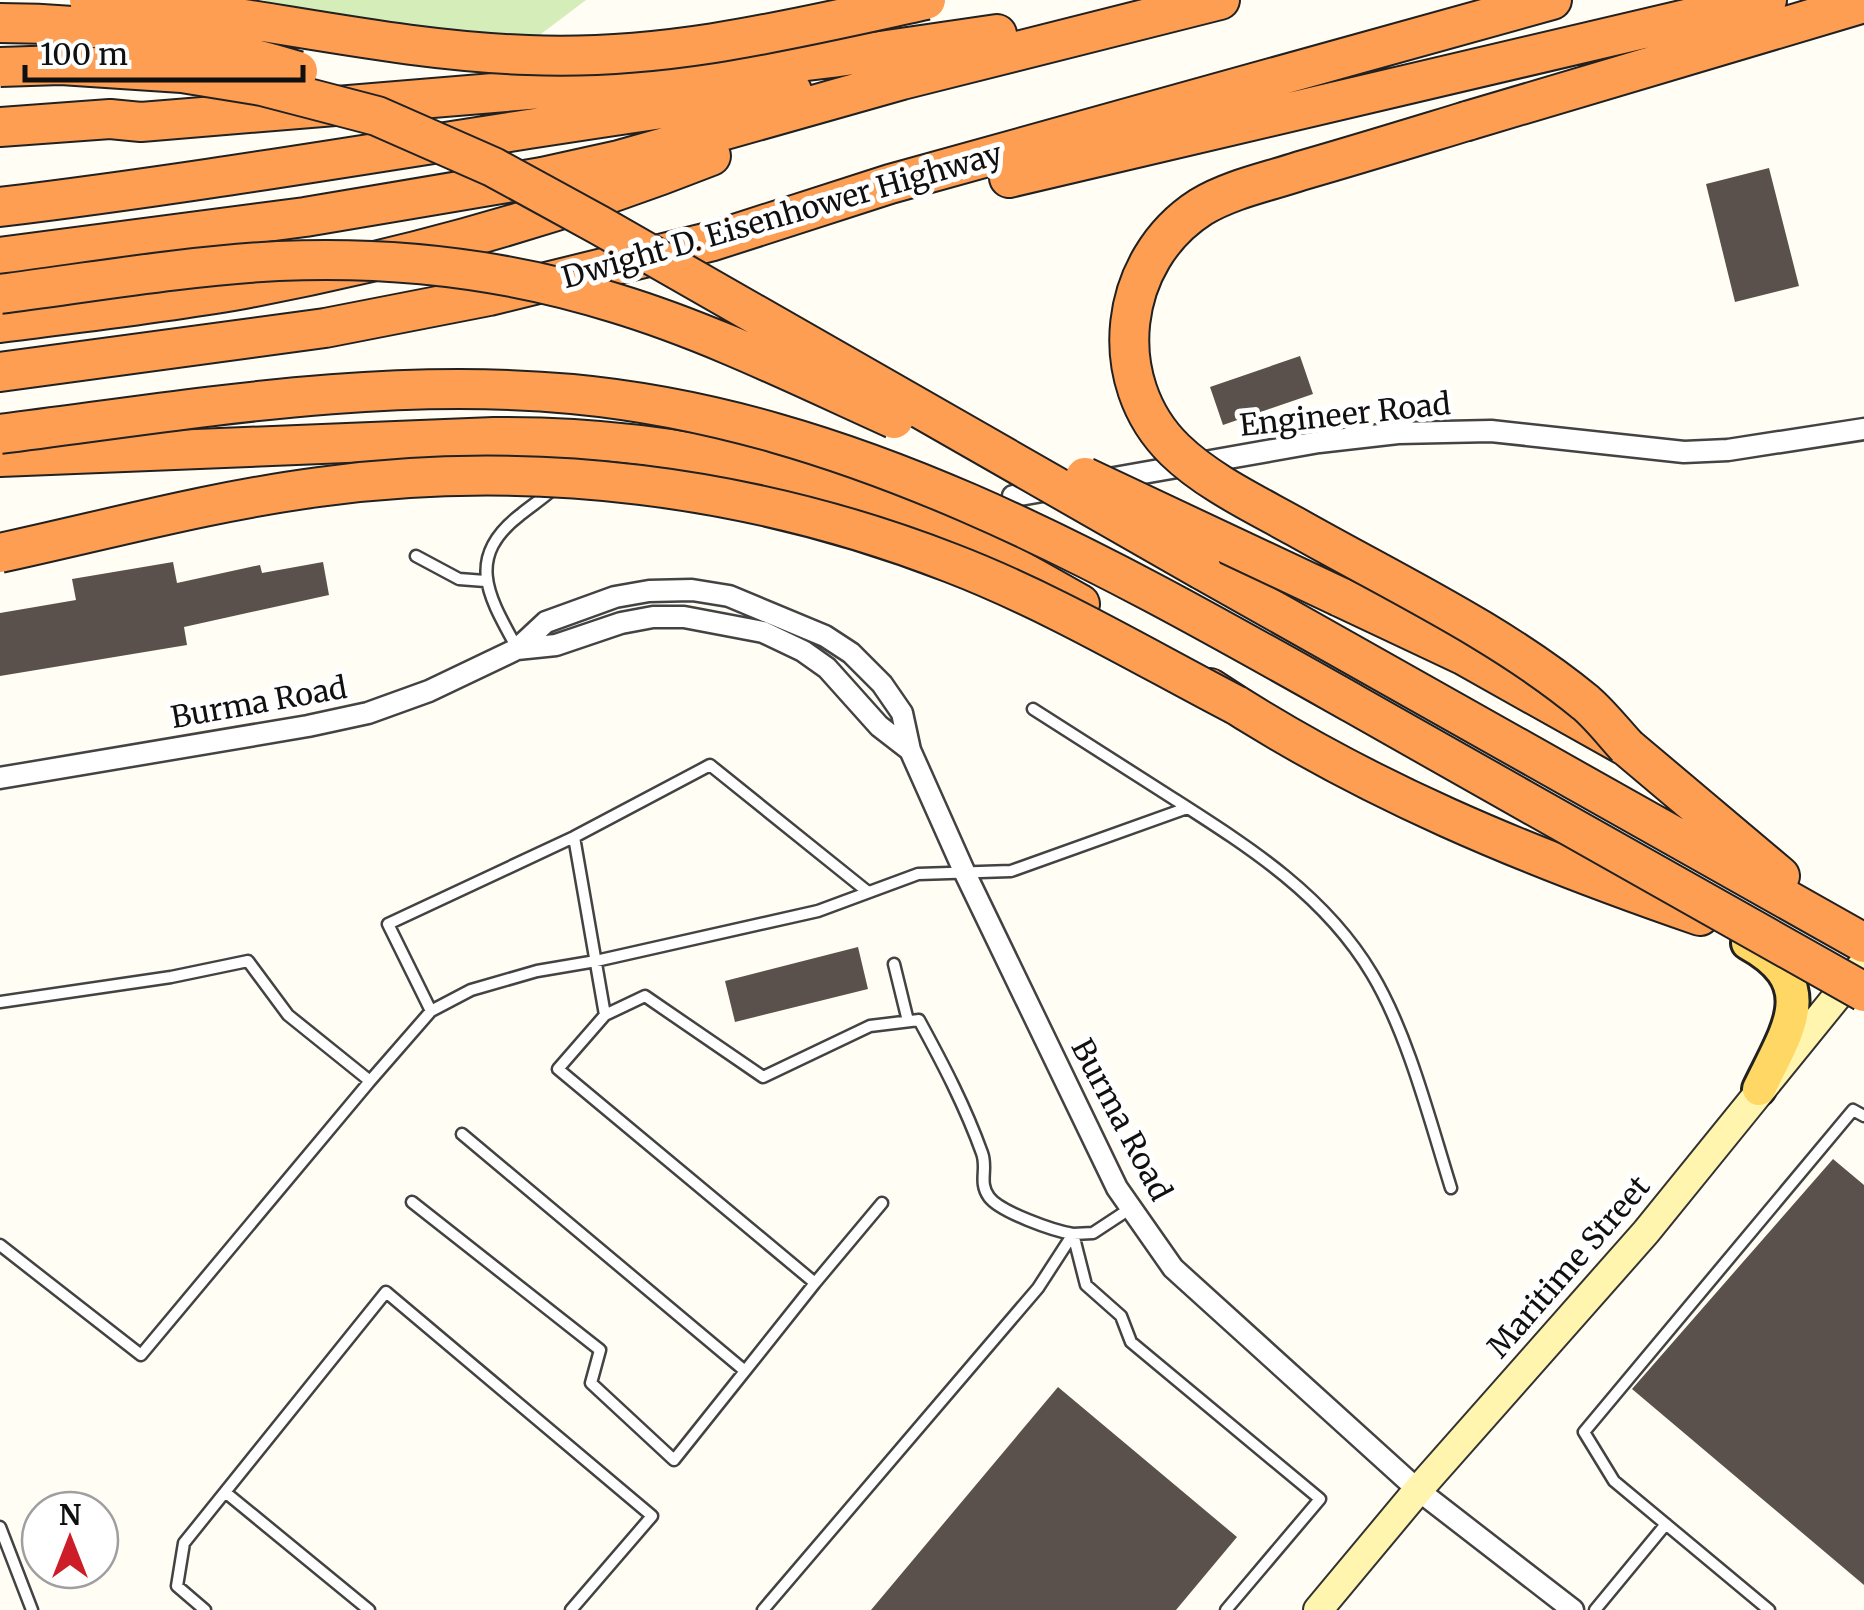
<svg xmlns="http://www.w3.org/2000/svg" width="1864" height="1610" viewBox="0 0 1864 1610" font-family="Merriweather,serif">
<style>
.green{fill:#d5edb9}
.building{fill:#5a514c}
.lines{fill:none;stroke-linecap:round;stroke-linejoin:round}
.lane-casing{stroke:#434343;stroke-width:15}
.street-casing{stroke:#434343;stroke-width:25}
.secondary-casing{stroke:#323232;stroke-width:32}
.primary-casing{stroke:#212121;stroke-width:38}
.highway-casing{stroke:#212121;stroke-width:42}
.lane{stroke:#fff;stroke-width:10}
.street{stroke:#fff;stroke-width:20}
.secondary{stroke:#fff5af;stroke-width:28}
.primary{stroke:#ffd764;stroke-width:32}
.highway{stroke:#fe9e53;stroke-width:38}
.highway-bridge-casing{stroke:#212121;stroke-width:42;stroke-linecap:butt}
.highway-bridge{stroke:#fe9e53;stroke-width:38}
.labels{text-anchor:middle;stroke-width:10;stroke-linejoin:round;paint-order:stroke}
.street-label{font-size:30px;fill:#101010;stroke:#fff}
</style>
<rect width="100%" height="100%" fill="#fffdf4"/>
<path class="green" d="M263,0h323l-49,37 -146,-5 -88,-15z"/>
<path class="building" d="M1769,168l30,118 -64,16 -29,-118z
M1300,356l13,38 -90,31 -13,-38z
M173,562l4,21 83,-18 2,8 61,-11 6,33 -145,32 3,18 -187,31v-63l76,-13 -4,-21z
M858,947l10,42 -133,33 -10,-41z
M1833,1159l31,26v400l-232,-196z
M1058,1387l179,150 -61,73h-305z"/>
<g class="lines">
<defs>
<path id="lane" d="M416,556l43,23 26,2
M517,648c-28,-51 -53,-90 3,-133 11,-9 22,-16 32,-25
M1033,709c47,30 94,60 141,90 75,48 151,96 198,175 36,60 58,147 79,214
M574,837l31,178
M894,964l14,57
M0,1002l171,-25 77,-16 40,54 82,66 61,-70 40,-21 66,-19 59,-10 222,-50 100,-37 93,-3 176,-63
M431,1011l-43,-87 186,-87 136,-72 158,127
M462,1134l283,237 70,-88 -257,-214 47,-54 40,-19 118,81 107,-51 49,-6c24,44 46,86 63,133 6,16 -4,29 7,44 11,15 65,34 84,37l13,51 35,31 10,26 189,157 -94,111
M412,1202l188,148 -9,33 83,77 71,-89
M0,1245l141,110 229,-274
M815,1283l67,-80
M225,1492l144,118
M0,1527l32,83
M205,1610l-28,-24 7,-43 202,-251 266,224 -81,94
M763,1610l275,-322 35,-54 20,-1 38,-25
M1595,1610l71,-86
M1769,1610l-155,-129 -30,-49 269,-322 11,6"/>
<path id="street" d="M1103,480l216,-38 79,-9 93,-2 193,21 44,-2 136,-21
M1013,496l41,-7
M517,649l39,-4 65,-22 32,-6h31l79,15 40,19 24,17 52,58 31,24
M0,778l308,-52 60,-13 61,-22 88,-42 29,-27 69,-25 34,-6 43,-1 37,6 96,40 26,17 31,31 20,29 8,37 54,121 153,317 56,80 245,222 155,120"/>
<path id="secondary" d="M1318,1610l100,-120 228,-258 218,-269"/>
<path id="primary" d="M1748,943c74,41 40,86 11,146"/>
<path id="highway" d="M1467,121l397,-118
M0,127l110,-8 31,3 498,-41 193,-23 165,-24
M1009,178l758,-178
M0,207c265,-32 527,-82 792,-116
M0,257l305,-40 237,-40 77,-17 283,-80 318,-80
M0,323c83,-11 167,-20 249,-35 158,-30 313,-73 462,-132
M0,372l325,-44 164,-32 224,-55 177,-57 662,-184
M0,457l494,-20c148,-1 295,25 431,85 53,24 104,53 155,82
M1202,570l662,373
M1340,597l123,58 164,92 153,129
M1210,688c152,101 319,169 490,228"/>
</defs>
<use href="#lane" class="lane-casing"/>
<use href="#street" class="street-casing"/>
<use href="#secondary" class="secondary-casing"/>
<use href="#primary" class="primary-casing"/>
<use href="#highway" class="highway-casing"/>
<use href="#lane" class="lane"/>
<use href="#street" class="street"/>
<use href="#secondary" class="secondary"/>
<use href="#primary" class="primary"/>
<use href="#highway" class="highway"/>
<defs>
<path id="highway-bridge" d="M89,0c147,10 291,50 439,55 136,6 266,-26 398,-55
M0,23c108,0 195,18 298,48
M0,67l61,-2 121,8 80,13 115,30 116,51 106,58 603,345
M1467,121c-56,17 -111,34 -167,50 -33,11 -69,18 -99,36 -83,53 -97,174 -26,243 33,32 80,54 121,77 97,55 204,105 290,176 15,13 28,30 41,44
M0,294c92,-12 186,-28 278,-33 114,-5 229,8 337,42 96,29 188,75 279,116
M0,434c190,-24 380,-58 572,-40 286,27 537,172 782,310 170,96 340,193 510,288
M1085,477l255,120
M0,553c106,-23 212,-52 319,-66 213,-29 432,-2 632,76 99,38 191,93 285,142"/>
</defs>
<use href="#highway-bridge" class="highway-bridge-casing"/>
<use href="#highway-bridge" class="highway-bridge"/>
</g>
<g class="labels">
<g class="street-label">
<text transform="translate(782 216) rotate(-16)" y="10">Dwight D. Eisenhower Highway</text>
<text transform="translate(1345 415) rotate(-6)" y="10">Engineer Road</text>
<text transform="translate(259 703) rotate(-10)" y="10">Burma Road</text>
<text transform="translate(1121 1120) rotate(62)" y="10">Burma Road</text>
<text transform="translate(1569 1267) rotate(-49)" y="10">Maritime Street</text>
</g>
</g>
<g transform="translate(70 1540)"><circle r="48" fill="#ffffff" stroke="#9f9f9f" stroke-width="2.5"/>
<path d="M0-8L18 38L0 25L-18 38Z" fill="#cc1d28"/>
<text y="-15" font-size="28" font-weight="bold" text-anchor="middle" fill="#101010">N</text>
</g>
<path d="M25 65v15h278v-15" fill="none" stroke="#101010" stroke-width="5"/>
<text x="40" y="65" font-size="30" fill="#101010" stroke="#ffffff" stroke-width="8" paint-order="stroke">100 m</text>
</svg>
